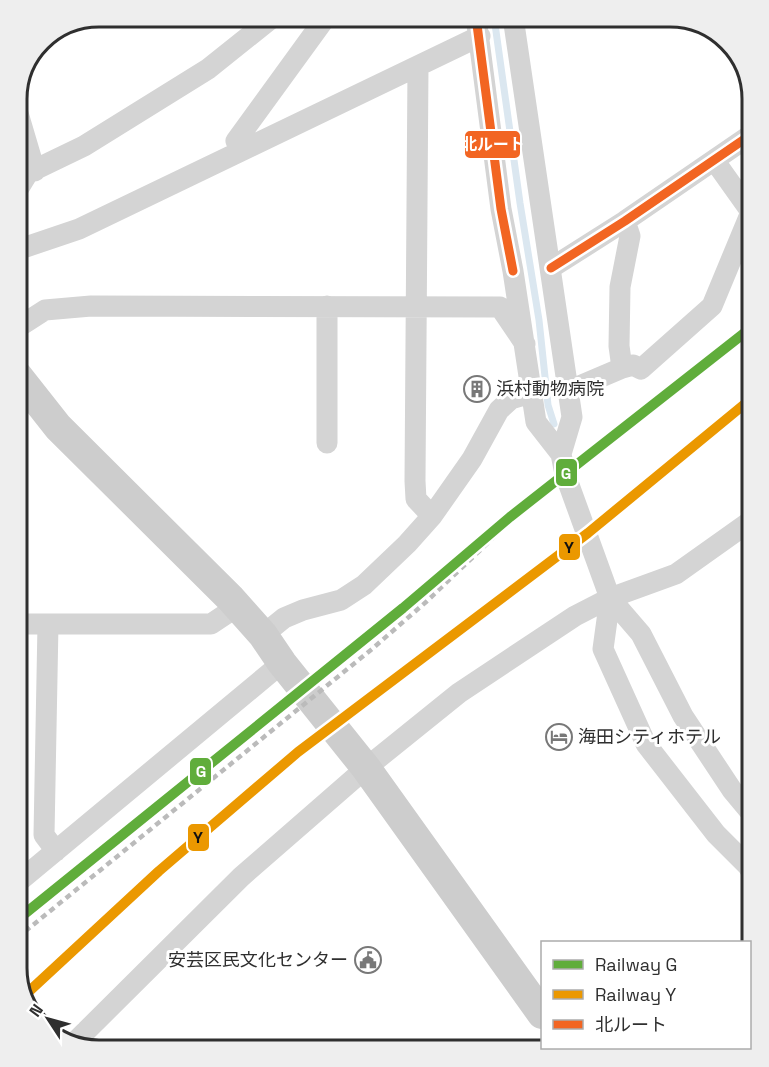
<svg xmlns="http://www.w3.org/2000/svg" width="769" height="1067" viewBox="0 0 769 1067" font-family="'Space Grotesk','Noto Sans JP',sans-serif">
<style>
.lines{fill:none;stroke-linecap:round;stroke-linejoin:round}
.stream{stroke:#dbe7f0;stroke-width:7}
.lane{stroke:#d4d4d4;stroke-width:10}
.street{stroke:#d4d4d4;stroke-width:21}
.secondary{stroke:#cdcdcd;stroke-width:30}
.rail{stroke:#bbb;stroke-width:4.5;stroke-dasharray:6 4.5;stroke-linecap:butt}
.bus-1-casing{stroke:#fff;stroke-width:14}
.bus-1{stroke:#f26522;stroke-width:9}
.rail-1-casing{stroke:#fff;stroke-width:15}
.rail-2-casing{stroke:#fff;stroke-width:15}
.rail-1{stroke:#60ad3b;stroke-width:10}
.rail-2{stroke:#eb9800;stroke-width:10}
.labels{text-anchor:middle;stroke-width:6;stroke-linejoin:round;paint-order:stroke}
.poi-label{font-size:18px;fill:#2f2f2f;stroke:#fff;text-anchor:start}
.rim{fill:none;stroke:#2f2f2f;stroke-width:3}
.line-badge{stroke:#fff;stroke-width:2}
.badge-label{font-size:16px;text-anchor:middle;font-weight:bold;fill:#fff}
.pale-badge-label{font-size:16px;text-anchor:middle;font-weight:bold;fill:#111}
</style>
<rect width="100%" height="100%" fill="#fff"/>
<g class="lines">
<path class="stream" d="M494,17l26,186 19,117 9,85 6,19"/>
<path class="lane" d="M595,17l1,1"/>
<path class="street" d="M476,17l25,192 12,62 23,151 25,32
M513,17l59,400 -11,37 4,20 45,124 31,36 42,82 49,74 20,24
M418,66l-3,415 1,18 16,17
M17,110l18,61
M241,151l-5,-10 90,-124
M17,191l11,-18 56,-27 124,-77 65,-52
M17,250l62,-21 401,-193
M551,268l74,-47 127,-87
M17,328l28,-18 46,-4 409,1 25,37
M622,368l11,-3 8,4 71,-63 39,-94 -37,-52
M568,391l54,-23 -3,-22 1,-59 10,-51 -5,-15
M327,443v-137
M610,598l-7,51 43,95 70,90 32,32 4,7
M17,624h194l27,-18
M48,624l-4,211 12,16
M263,635l21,-17 19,-8 38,-10 23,-15 43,-41 25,-28 40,-57 27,-49 12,-11 20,-6
M17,883l265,-220
M73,1044l168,-167 125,-109 93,-75 116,-77 35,-18 66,-24 76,-54"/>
<path class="secondary" d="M17,375l41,52 173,172 32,36 19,28 84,105 176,246
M750,958l2,-2
M566,1048l2,2
M604,1050l4,-2"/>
<path class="rail" d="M17,938l355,-289 54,-47 113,-108"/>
<defs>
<path id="bus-1" d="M476,17l25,192 12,62
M551,268l74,-47 127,-87"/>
</defs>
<use href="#bus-1" class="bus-1-casing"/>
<use href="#bus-1" class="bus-1"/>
<defs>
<path id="rail-1" d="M17,920l386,-312 107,-91 242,-190"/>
<path id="rail-2" d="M24,996l135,-125 139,-119 290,-219 164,-135"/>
</defs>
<use href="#rail-1" class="rail-1-casing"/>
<use href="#rail-2" class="rail-2-casing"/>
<use href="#rail-1" class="rail-1"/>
<use href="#rail-2" class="rail-2"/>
</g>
<defs>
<symbol id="building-ring" viewBox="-11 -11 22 22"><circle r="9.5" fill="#fff" stroke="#787878" stroke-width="1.5"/><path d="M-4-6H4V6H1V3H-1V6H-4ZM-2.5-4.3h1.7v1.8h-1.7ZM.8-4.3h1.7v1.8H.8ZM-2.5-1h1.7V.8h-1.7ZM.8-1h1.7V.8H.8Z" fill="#787878"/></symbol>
<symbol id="hotel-ring" viewBox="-11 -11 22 22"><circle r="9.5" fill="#fff" stroke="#787878" stroke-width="1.5"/><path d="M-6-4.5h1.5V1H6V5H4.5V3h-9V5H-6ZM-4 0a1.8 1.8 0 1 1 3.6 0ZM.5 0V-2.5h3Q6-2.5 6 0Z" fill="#787878"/></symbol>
<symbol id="civic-ring" viewBox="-11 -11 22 22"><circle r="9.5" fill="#fff" stroke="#787878" stroke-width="1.5"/><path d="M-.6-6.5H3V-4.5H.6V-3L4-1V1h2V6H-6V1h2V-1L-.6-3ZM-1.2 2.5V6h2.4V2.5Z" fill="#787878"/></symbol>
</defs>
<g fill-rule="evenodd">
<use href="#building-ring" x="462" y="374" width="30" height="30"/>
<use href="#hotel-ring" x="544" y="722" width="30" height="30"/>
<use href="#civic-ring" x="353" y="945" width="30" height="30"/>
</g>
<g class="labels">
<g class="poi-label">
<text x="496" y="395">浜村動物病院</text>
<text x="578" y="743">海田シティホテル</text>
<text x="348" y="966" text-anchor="end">安芸区民文化センター</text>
</g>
</g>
<path d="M0 0H769V1067H0ZM99 27H670A72 72 0 0 1 742 99V968A72 72 0 0 1 670 1040H99A72 72 0 0 1 27 968V99A72 72 0 0 1 99 27Z" fill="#eee" fill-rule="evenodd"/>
<path class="rim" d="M99 27H670A72 72 0 0 1 742 99V968A72 72 0 0 1 670 1040H99A72 72 0 0 1 27 968V99A72 72 0 0 1 99 27Z"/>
<g class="line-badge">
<rect x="464" y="130" width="57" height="29" rx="6" fill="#f26522"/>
<rect x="555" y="458" width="23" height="29" rx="6" fill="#60ad3b"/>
<rect x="558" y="533" width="23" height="28" rx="6" fill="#eb9800"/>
<rect x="189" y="757" width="23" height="29" rx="6" fill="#60ad3b"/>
<rect x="187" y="823" width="23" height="29" rx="6" fill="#eb9800"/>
</g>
<g class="badge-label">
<text x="493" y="150">北ルート</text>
<text x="566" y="479">G</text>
<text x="201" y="777">G</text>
</g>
<g class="pale-badge-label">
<text x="569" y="553">Y</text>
<text x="198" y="843">Y</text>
</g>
<rect x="541" y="941" width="210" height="108" fill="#ffffff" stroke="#acacac" stroke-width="1.5"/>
<rect x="553" y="960" width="30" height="9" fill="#60ad3b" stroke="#acacac" stroke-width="1.5"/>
<text x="595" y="971" font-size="18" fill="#2f2f2f">Railway G</text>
<rect x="553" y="990" width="30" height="9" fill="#eb9800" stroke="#acacac" stroke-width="1.5"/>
<text x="595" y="1001" font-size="18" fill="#2f2f2f">Railway Y</text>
<rect x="553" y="1020" width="30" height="9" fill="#f26522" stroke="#acacac" stroke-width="1.5"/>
<text x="595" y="1031" font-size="18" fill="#2f2f2f">北ルート</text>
<g transform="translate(48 1019) rotate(306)" stroke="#ffffff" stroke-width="4.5" paint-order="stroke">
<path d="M0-4.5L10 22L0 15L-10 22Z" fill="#2f2f2f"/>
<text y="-9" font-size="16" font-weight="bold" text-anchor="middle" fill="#2f2f2f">N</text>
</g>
</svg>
